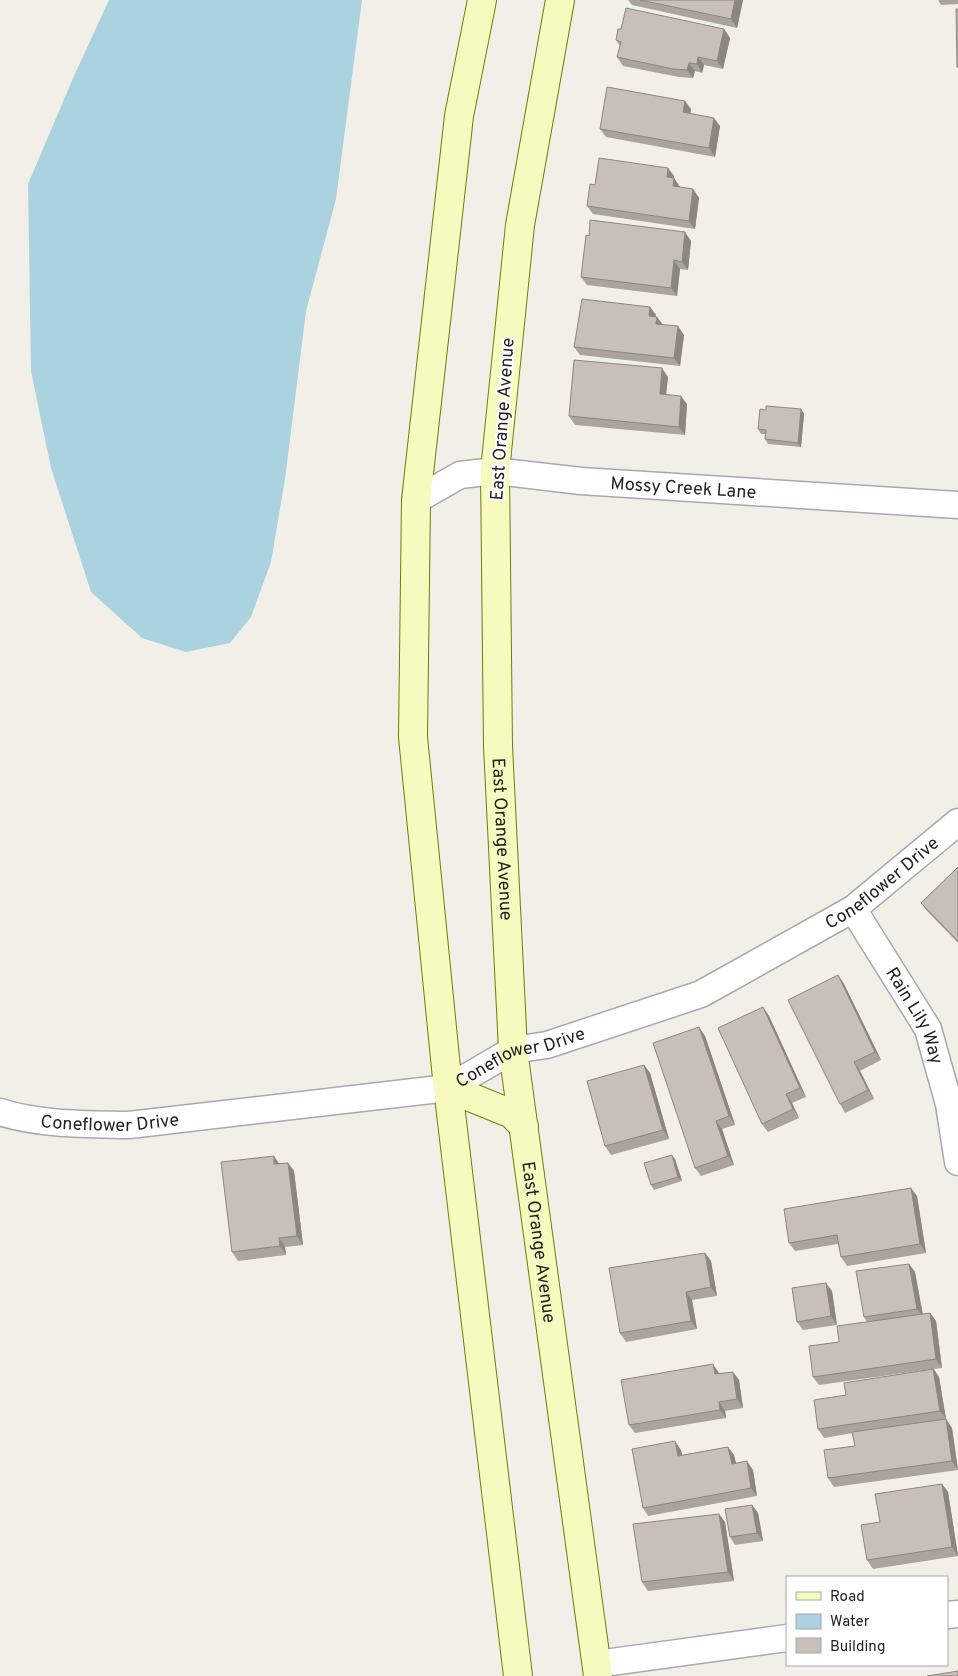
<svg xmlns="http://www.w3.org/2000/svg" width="958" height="1676" viewBox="0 0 958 1676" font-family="Overpass,sans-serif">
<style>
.water{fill:#aad3df}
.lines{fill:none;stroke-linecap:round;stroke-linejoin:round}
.street-casing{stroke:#a9a9a9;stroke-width:29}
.secondary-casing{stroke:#707d05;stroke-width:30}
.street{stroke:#fff;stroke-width:26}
.secondary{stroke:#f7fabf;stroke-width:28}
.wall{fill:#aba49e}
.shaded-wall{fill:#8b8681}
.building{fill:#c7bfb8;stroke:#8b8681}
.labels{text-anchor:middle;stroke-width:4;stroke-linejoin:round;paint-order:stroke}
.street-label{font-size:18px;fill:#222;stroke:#fff}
</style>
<rect width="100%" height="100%" fill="#f2efe9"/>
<path class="water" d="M109,0h253l-26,199 -30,112 -21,168 -14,83 -20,55 -21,26 -44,9 -44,-14 -51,-46 -40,-124 -20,-97 -3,-187 46,-108z"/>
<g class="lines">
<defs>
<g id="street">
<path id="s1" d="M416,500l44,-25 35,-4 86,10 377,24"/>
<path id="s2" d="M853,909l75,120 21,75 9,58"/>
<path id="s3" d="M0,1112c41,13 87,12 129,13l319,-37 65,-38 34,-5 154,-51 152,-85 105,-87"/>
<path d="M947,1615l11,-1"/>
<path d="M597,1664l190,-26"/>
</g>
<g id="secondary">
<path d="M482,0l-23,116 -43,384 -3,237 35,351 70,588"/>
<path id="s4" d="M560,0l-40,225 -25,246 3,275 15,304 85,626"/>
<path d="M448,1088l64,26 12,13"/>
</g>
</defs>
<use href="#street" class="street-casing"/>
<use href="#secondary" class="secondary-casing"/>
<use href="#street" class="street"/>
<use href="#secondary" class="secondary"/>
</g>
<path class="wall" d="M628,0h115l-6,28 -105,-23z
M938,0h20v4l-17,1z
M724,29l6,9 -7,31 -19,-4 -2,8 -7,-2 -2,7 -14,-1 -56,-11 -6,-9 3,-11 -4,-6z
M691,109l-1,4 30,13 -5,31 -109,-20 -6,-8z
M668,168l6,8v2l6,9 13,2 6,9 -4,31 -102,-15 -6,-8 8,-21z
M691,241l-3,29 -8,-1 -3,27 -90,-11 -6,-8z
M650,307l6,8v2h1l6,8 21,10 -4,31 -100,-11 -6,-8z
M668,377l-2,18 21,9 -2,31 -110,-10 -6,-9z
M801,409l3,5 -3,33 -33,-3 -3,-5 1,-5h-5l-3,-5 8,-19z
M958,867v76l-31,-32 -6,-8z
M838,975l6,9 37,76 -21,11 14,28 -29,14 -5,-9z
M763,1007l6,9 37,81 -14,6 7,15 -31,14 -6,-8z
M705,1036l30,89 -13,4 12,36 -33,11 -6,-8z
M644,1065l6,8 19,66 -58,16 -6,-9z
M675,1159l7,22 -28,9 -3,-5z
M288,1163l6,8 9,74 -18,2 1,8 -48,6 -6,-9 47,-88z
M917,1196l9,57 -79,13 -6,-9 -3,-13 -43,7 -6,-8z
M705,1253l6,8 6,35 -25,4 5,29 -71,13 -6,-9z
M909,1264l6,8 8,42 7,-1 6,8 6,47 -8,1 5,8 7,42 6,9 6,42 -124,17 -6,-9 27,-32 -2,-13 -29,5 -6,-9 28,-34 86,-26 -113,16 -6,-8 26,-35 28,-20 -3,-5z
M832,1291l5,34 -34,5 -6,-8z
M733,1372l6,8 4,28 -18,3 1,7 -91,15 -6,-8 90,-52v1z
M728,1447l6,8 2,8 17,7 4,26 -109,20 -5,-8 38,-58 1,5z
M942,1484l6,8 10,64 -85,13 -6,-9 13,-38z
M752,1505l6,8 5,28 -28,4 -5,-8z
M719,1514l6,8 9,59 -86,10 -6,-9z"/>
<path class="shaded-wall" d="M735,0h8l-6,28 -6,-9z
M724,29l6,9 -7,31 -6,-8z
M698,57l6,8 -2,8 -5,-9z
M689,63l6,8 -2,7 -6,-8z
M685,101l6,8 -2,12 -6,-9z
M714,118l6,8 -5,31 -6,-9z
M668,168l6,8 -1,10 -6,-9z
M674,178l6,9 -1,8 -6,-9z
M693,189l6,9 -4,31 -6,-8z
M685,232l6,9 -3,29 -6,-8z
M674,260l6,9 -3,27 -6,-8z
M650,307l6,8 -1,9 -6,-8z
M657,317l6,8 -7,-1z
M678,326l6,9 -4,31 -6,-8z
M662,368l6,9 -3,26 -5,-9z
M681,396l6,8 -2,31 -6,-8z
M801,409l3,5 -3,33 -3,-4z
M838,975l6,9 37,76 -6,-8z
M763,1007l6,9 37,81 -6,-9z
M699,1027l6,9 30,89 -6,-9z
M854,1062l6,9 14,28 -6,-9z
M644,1065l6,8 19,66 -6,-9z
M786,1094l6,9 7,15 -6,-9z
M716,1121l6,8 12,36 -6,-9z
M672,1155l3,4 7,22 -4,-4z
M274,1156l6,9 -6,-1z
M288,1163l6,8 9,74 -6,-9z
M911,1188l6,8 9,57 -6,-9z
M279,1238l6,9 1,8 -6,-9z
M705,1253l6,8 6,35 -6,-9z
M909,1264l6,8 8,45 -6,-8z
M826,1283l6,8 5,34 -6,-9z
M686,1292l6,8 5,29 -6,-8z
M930,1313l6,8 6,47 -6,-9z
M713,1364l6,9 2,10 -6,-9z
M933,1369l6,8 7,42 -6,-8z
M733,1372l6,8 4,28 -6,-9z
M719,1402l6,9 1,7 -6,-8z
M946,1419l6,9 6,42 -6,-9z
M675,1441l6,9 3,14 -6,-8z
M728,1447l6,8 4,18 -6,-9z
M747,1461l6,9 4,26 -6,-8z
M942,1484l6,8 10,64 -6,-9z
M752,1505l6,8 5,28 -6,-8z
M719,1514l6,8 9,59 -6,-9z"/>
<path class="building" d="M640,0h95l-4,19z
M626,8l98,21 -7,32 -19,-4 -1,7 -8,-1 -2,7 -14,-1 -56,-12 4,-15 -5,-2 2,-11h3z
M956,9h2v58h-1z
M607,87l78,14 -2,11 31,6 -5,30 -109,-19z
M599,158l69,10 -1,9 7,1 -1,8 20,3 -4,32 -102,-15 3,-22 5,1z
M590,220l95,12 -3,30 -8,-2 -3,28 -90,-11 5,-42 3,1z
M582,299l68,8 -1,9 8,1 -1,7 22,2 -4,32 -100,-11z
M574,360l88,8 -2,26 21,2 -2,31 -110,-11z
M766,406l35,3 -3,34 -33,-4 1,-9 -8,-1 2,-20 6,1z
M958,867v74l-37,-38z
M838,975l37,77 -21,10 14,28 -28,14 -52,-104z
M763,1007l37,81 -14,6 7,15 -31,15 -44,-96z
M699,1027l30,89 -13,5 12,35 -33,12 -42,-125z
M644,1065l19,65 -58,16 -18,-65z
M672,1155l6,22 -27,8 -7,-22z
M274,1156v8l14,-1 9,73 -18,2 1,8 -48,6 -11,-90z
M911,1188l9,56 -79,13 -4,-22 -48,8 -5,-34z
M705,1253l6,34 -25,5 5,29 -71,12 -11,-65z
M909,1264l8,45 -53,8 -8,-46z
M826,1283l5,33 -34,6 -5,-34z
M930,1313l6,46 -123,18 -4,-31 30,-4 -2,-16z
M713,1364l2,10 18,-2 4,27 -18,3 1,8 -91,15 -8,-45z
M933,1369l7,42 -122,18 -4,-29 32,-5 -2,-12z
M946,1419l6,42 -124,17 -4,-28 31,-4 -3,-14z
M675,1441l3,15 50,-9 4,17 15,-3 4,27 -108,20 -11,-59z
M942,1484l10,63 -85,13 -6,-35 19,-3 -5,-28z
M752,1505l5,28 -27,4 -5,-28z
M719,1514l9,58 -86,10 -9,-58z
M958,1671v5h-31z"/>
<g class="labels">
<g class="street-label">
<text transform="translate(502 419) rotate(-86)" y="6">East Orange Avenue</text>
<text dy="6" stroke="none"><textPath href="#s1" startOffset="275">Mossy Creek Lane</textPath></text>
<text dy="6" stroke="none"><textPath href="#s4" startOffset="844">East Orange Avenue</textPath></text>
<text dy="6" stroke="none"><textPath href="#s3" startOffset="936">Coneflower Drive</textPath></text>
<text dy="6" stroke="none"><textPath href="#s2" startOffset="124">Rain Lily Way</textPath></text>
<text dy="6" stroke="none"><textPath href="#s3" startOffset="531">Coneflower Drive</textPath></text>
<text dy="6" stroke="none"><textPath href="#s3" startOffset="111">Coneflower Drive</textPath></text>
<text dy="6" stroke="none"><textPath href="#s4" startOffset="1249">East Orange Avenue</textPath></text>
</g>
</g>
<rect x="786" y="1576" width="162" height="90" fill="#ffffff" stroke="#a7a7a7"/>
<rect x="796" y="1592" width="25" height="8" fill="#f7fabf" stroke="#a7a7a7"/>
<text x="830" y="1601" font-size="15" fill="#222222">Road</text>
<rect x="796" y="1614" width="25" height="15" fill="#aad3df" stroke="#a7a7a7"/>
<text x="830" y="1626" font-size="15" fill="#222222">Water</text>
<rect x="796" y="1638" width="25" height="15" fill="#c7bfb8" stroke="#a7a7a7"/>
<text x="830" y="1651" font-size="15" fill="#222222">Building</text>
</svg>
